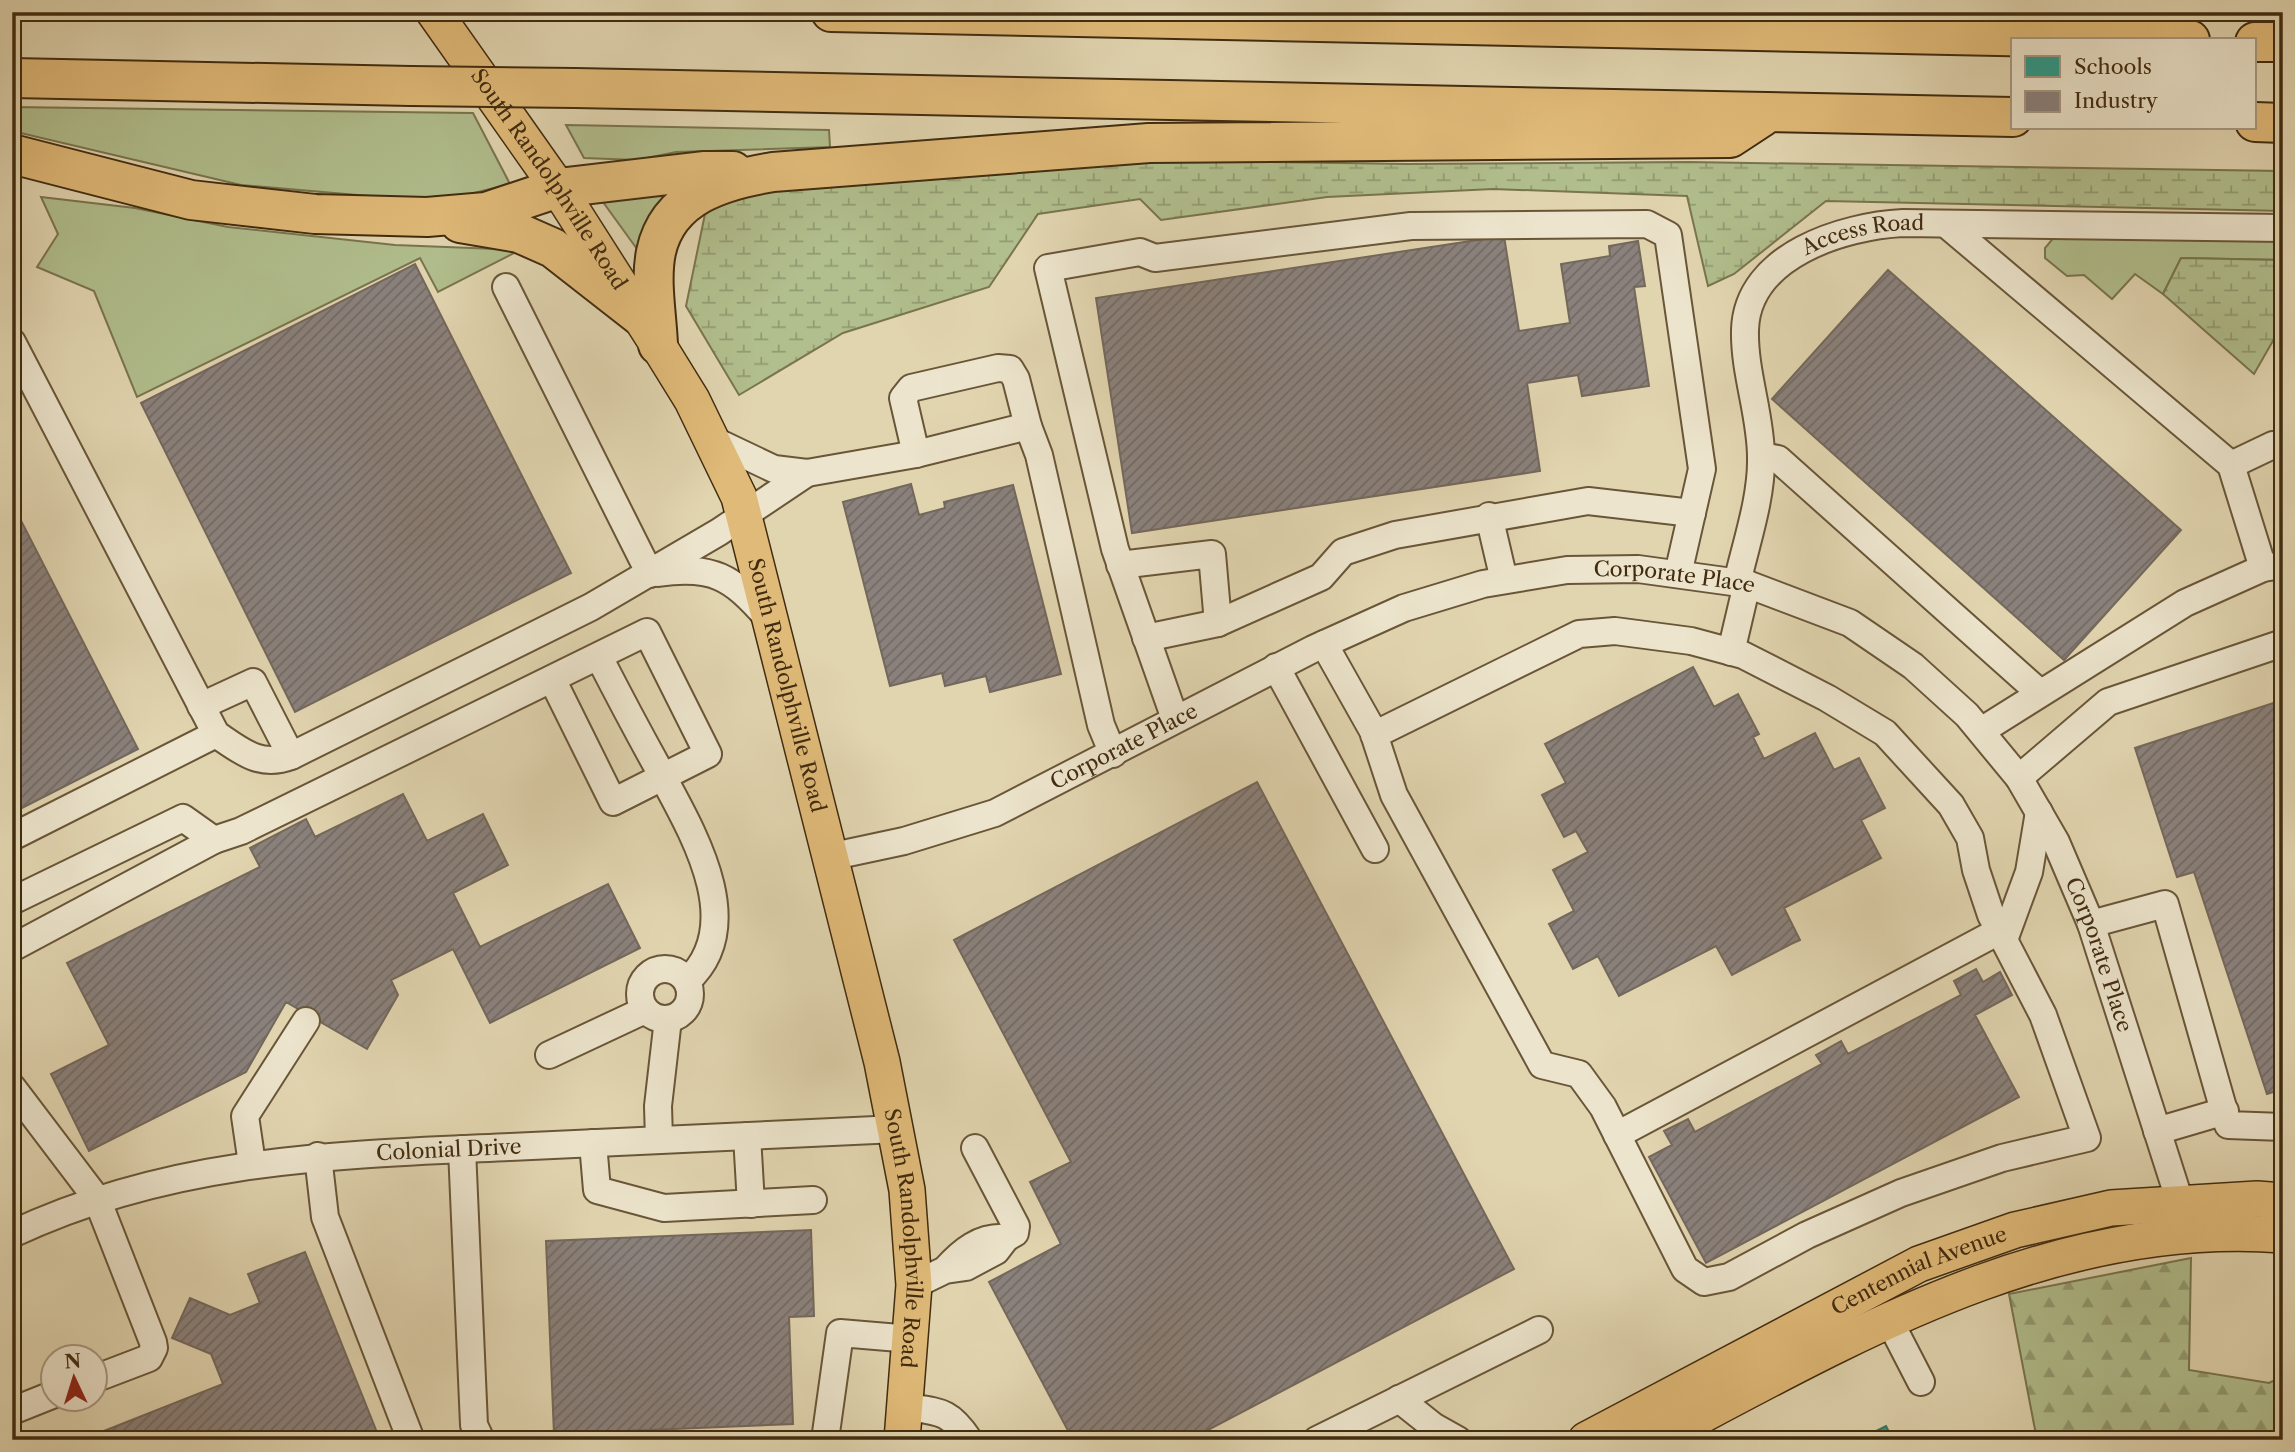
<svg xmlns="http://www.w3.org/2000/svg" width="2295" height="1452" viewBox="0 0 2295 1452" font-family="'Libre Caslon Text',serif">
<style>
.green{fill:#b1be8d;stroke:#79754e;stroke-width:2}
.forest{fill:url(#forest-firs);stroke:#79754e;stroke-width:2}
.wetland{fill:url(#wetland-marsh);stroke:#79754e;stroke-width:2}
.schools{fill:url(#schools-hatch);stroke:#317b69;stroke-width:2}
.industry{fill:url(#industry-hatch);stroke:#74685c;stroke-width:2}
.lines{fill:none;stroke-linecap:round;stroke-linejoin:round}
.minor-casing{stroke:#695638;stroke-width:30}
.major-casing{stroke:#412c10;stroke-width:38}
.highway-casing{stroke:#412c10;stroke-width:42}
.minor{stroke:#ece4cc;stroke-width:26}
.major{stroke:#e0ba78;stroke-width:35}
.highway{stroke:#e0ba78;stroke-width:38}
.highway-bridge-casing{stroke:#412c10;stroke-width:42;stroke-linecap:butt}
.highway-bridge{stroke:#e0ba78;stroke-width:38}
.labels{text-anchor:middle;stroke-width:7;stroke-linejoin:round;paint-order:stroke}
.street-label{font-size:21px;fill:#412c10;stroke:#ece4cc}
</style>
<defs>
<pattern id="forest-firs" width="22" height="20" patternUnits="userSpaceOnUse" patternTransform="scale(1.75)"><rect width="22" height="20" fill="#b1be8d"/><path d="M5 1l3.5 6h-7zM16 11l3.5 6h-7z" fill="#929b72"/></pattern>
<pattern id="wetland-marsh" width="20" height="14" patternUnits="userSpaceOnUse" patternTransform="scale(1.75)"><rect width="20" height="14" fill="#b1be8d"/><path d="M1 5h8M5 5V1M11 12h8M15 12V8" fill="none" stroke="#929b72"/></pattern>
<pattern id="schools-hatch" width="6" height="6" patternUnits="userSpaceOnUse" patternTransform="scale(1.75)"><rect width="6" height="6" fill="#2a9d8f"/><path d="M-1 1l2-2M0 6l6-6M5 7l2-2" fill="none" stroke="#268073"/></pattern>
<pattern id="industry-hatch" width="6" height="6" patternUnits="userSpaceOnUse" patternTransform="scale(1.75)"><rect width="6" height="6" fill="#8a817c"/><path d="M-1 1l2-2M0 6l6-6M5 7l2-2" fill="none" stroke="#726a64"/></pattern>
</defs>
<rect width="100%" height="100%" fill="#e1d5b0"/>
<filter id="stains"><feTurbulence type="fractalNoise" baseFrequency=".00286" numOctaves="4"/><feColorMatrix values="0 0 0 0 .2 0 0 0 0 .09 0 0 0 0 .02 0 0 0 .5 -.17"/></filter>
<radialGradient id="worn" r=".72"><stop offset=".6" stop-color="#630" stop-opacity="0"/><stop offset="1" stop-color="#630" stop-opacity=".3"/></radialGradient>
<path class="green" d="M12,107l461,6 37,71 -72,18 -197,-17 -229,-54z
M566,125l263,5 1,17 -154,5 -39,8 -53,-2z
M695,182l-58,67 -34,-47 1,-5z
M41,197l94,11 93,19 167,18 125,5 -82,42 -18,-34 -283,139 -43,-106 -57,-24 21,-33z
M2055,236l228,4v20l-102,-2 -18,36 -28,-20 -23,25 -28,-24 -17,1 -22,-18v-10z"/>
<path class="forest" d="M2191,1258l-2,112 80,13 14,-7v64h-246l-28,-146z"/>
<path class="wetland" d="M1142,160l265,4 282,-2 594,9v40l-457,-10 -92,73 -26,12 -21,-90 -194,-7 -166,8 -166,23 -21,-21 -102,15 -49,73 -146,46 -104,62 -53,-89 19,-92 12,-15 16,-8z
M2181,258l102,2v72h-5l-24,42 -91,-80z"/>
<path class="schools" d="M1886,1426l7,14h-35z"/>
<path class="industry" d="M1504,236l15,95 51,-8 -9,-59 49,-8 -1,-10 29,-5 7,45 -11,1 15,99 -67,10 -4,-21 -51,8 13,88 -408,62 -36,-235z
M415,264l156,309 -276,139 -154,-309z
M1888,270l293,260 -117,130 -292,-261z
M911,484l8,31 26,-7 -1,-6 69,-17 48,189 -71,18 -4,-16 -41,10 -3,-13 -52,13 -47,-184z
M12,503l126,246 -126,64z
M1693,667l21,40 24,-13 21,40 -6,3 11,22 51,-26 19,37 25,-12 26,50 -24,12 20,38 -97,50 16,32 -9,4 -59,31 -16,-29 -97,50 -21,-40 -25,13 -24,-45 25,-13 -21,-41 35,-18 -12,-21 -12,6 -22,-42 24,-12 -21,-39z
M2283,700v389l-16,5 -73,-222 -17,5 -42,-129z
M1257,782l257,487 -325,171h-116l-84,-158 72,-38 -31,-62 41,-20 -117,-222z
M403,794l24,47 56,-27 25,51 -55,28 27,54 128,-63 32,64 -150,75 -37,-74 -62,31 7,15 -31,54 -81,-47 -40,70 -157,79 -38,-77 58,-29 -42,-82 193,-96 -10,-19 56,-29 9,18z
M1976,969l7,13 17,-10 12,23 -37,20 44,82 -313,166 -57,-106 23,-12 -8,-14 24,-12 7,13 127,-68 -6,-9 25,-14 7,13 113,-59 -7,-14z
M811,1230l3,86 -25,1 4,107 -239,10 -8,-193z
M305,1252l75,188h-299l142,-56 -12,-30 -39,-16 18,-40 40,17 30,-12 -12,-29z"/>
<g class="lines">
<defs>
<g id="minor">
<path d="M1946,224l285,241 32,103"/>
<path d="M506,287l144,287"/>
<path d="M12,342l204,392c25,17 44,34 75,22l300,-149 128,-75 88,-59"/>
<path d="M713,440l61,29 33,4 109,-19 112,-28 11,29 62,270 12,29"/>
<path d="M916,454l-13,-56 8,-10 87,-20 12,1 6,10 12,47"/>
<path d="M1761,456l17,3 262,234"/>
<path d="M2231,465l42,-20h10"/>
<path d="M1489,516l15,64"/>
<path d="M1120,565l92,-11 6,69"/>
<path d="M658,573c55,-8 74,4 109,44"/>
<path id="s1" d="M1737,583c9,-40 25,-85 24,-126 0,-42 -17,-84 -16,-127 2,-75 99,-104 158,-107l380,5"/>
<path d="M1146,638l72,-15 103,-46 22,-25 52,-17 193,-34 104,12"/>
<path d="M1324,644l49,87 21,64 148,270 37,9 24,33 82,162 19,13 25,-5 78,-42 94,-42 101,-35 85,-20 -44,-123 -52,-100 -15,-45 -6,-32 -19,-33 -66,-72 -58,-35 -84,-43 -52,-14 -76,-10 -36,3 -205,101"/>
<path d="M1731,652l16,-68"/>
<path d="M599,657c19,37 38,73 58,109 31,59 94,157 30,215"/>
<path d="M1276,667l99,182"/>
<path d="M201,706l52,-24 38,74"/>
<path d="M1175,719l-60,-170 -67,-281 92,-16 15,6 256,-32 236,-2 21,11 34,234 -24,105"/>
<path d="M1981,731l204,-128 78,-35 20,-3"/>
<path d="M2019,778l89,-76 175,-59"/>
<path d="M12,837l204,-103"/>
<path id="s2" d="M829,857l75,-16 91,-28 318,-164 91,-41 79,-24 84,-14 71,-1 109,15 103,39 63,43 54,49 52,63 37,64 35,82 89,278 2,20"/>
<path d="M12,901l171,-83 31,22 27,-9 406,-199 61,122 -95,48 -61,-123"/>
<path d="M2091,924l74,-20 63,221 55,2"/>
<path d="M2004,940l25,-68 10,-60"/>
<path d="M12,948l202,-108"/>
<circle cx="665" cy="994" r="25"/>
<path d="M549,1055l96,-45"/>
<path d="M12,1087l85,112 56,143 1,6 -5,10 -55,21"/>
<path d="M2157,1131l68,-20"/>
<path d="M1617,1135l382,-204"/>
<path d="M747,1136l4,68"/>
<path d="M659,1140l-1,-34 10,-87"/>
<path d="M593,1143l4,47 67,18 149,-8"/>
<path d="M975,1148l41,78 -1,7 -9,5"/>
<path d="M462,1149l12,276 7,15"/>
<path d="M318,1156l7,61 86,223"/>
<path d="M252,1164l-7,-48 61,-95"/>
<path id="s3" d="M12,1234c161,-76 324,-79 498,-87 129,-6 258,-12 387,-18"/>
<path d="M914,1285l31,-15 21,-3 30,-16 10,-13c-26,-2 -44,13 -61,32"/>
<path d="M1889,1320l32,62"/>
<path d="M1399,1399l34,27 25,14"/>
<path d="M906,1407c34,5 43,3 63,33"/>
<path d="M12,1411l40,-16"/>
<path d="M825,1440l15,-107 71,6"/>
<path d="M1317,1440l222,-110"/>
</g>
<g id="major">
<path id="s4" d="M434,12l124,176 100,157 34,55 47,97 143,565 25,128 7,95 -12,155"/>
<path id="s5" d="M1586,1440l333,-176 96,-34 96,-22 146,-9 26,2"/>
<path d="M1655,1440c195,-103 398,-223 628,-205"/>
</g>
<path id="highway" d="M831,12l1359,28
M2255,42h28
M12,78l399,8
M575,88l1438,29
M2255,122l28,1
M12,154l179,46 124,14 112,3 59,-5 72,-24 145,-17h30
M460,223l59,10 34,15 87,68
M658,345c-1,-29 -8,-64 -2,-93 12,-57 68,-72 117,-80l376,-29 581,-5 32,-21"/>
</defs>
<use href="#minor" class="minor-casing"/>
<use href="#major" class="major-casing"/>
<use href="#highway" class="highway-casing"/>
<use href="#minor" class="minor"/>
<use href="#major" class="major"/>
<use href="#highway" class="highway"/>
<defs>
<path id="highway-bridge" d="M411,86l164,2"/>
</defs>
<use href="#highway-bridge" class="highway-bridge-casing"/>
<use href="#highway-bridge" class="highway-bridge"/>
</g>
<g class="labels">
<g class="street-label">
<text dy="7" stroke="none"><textPath href="#s4" startOffset="203">South Randolphville Road</textPath></text>
<text dy="7" stroke="none"><textPath href="#s1" startOffset="424">Access Road</textPath></text>
<text dy="7" stroke="none"><textPath href="#s2" startOffset="905">Corporate Place</textPath></text>
<text dy="7" stroke="none"><textPath href="#s4" startOffset="768">South Randolphville Road</textPath></text>
<text dy="7" stroke="none"><textPath href="#s2" startOffset="317">Corporate Place</textPath></text>
<text dy="7" stroke="none"><textPath href="#s2" startOffset="1514">Corporate Place</textPath></text>
<text dy="7" stroke="none"><textPath href="#s3" startOffset="448">Colonial Drive</textPath></text>
<text dy="7" stroke="none"><textPath href="#s4" startOffset="1335">South Randolphville Road</textPath></text>
<text dy="7" stroke="none"><textPath href="#s5" startOffset="374">Centennial Avenue</textPath></text>
</g>
</g>
<rect width="2295" height="1452" fill="none" stroke="#e1d5b0" stroke-width="42"/>
<rect x="14" y="14" width="2267" height="1424" fill="none" stroke="#412c10" stroke-width="3.5"/>
<rect x="21" y="21" width="2253" height="1410" fill="none" stroke="#412c10" stroke-width="2"/>
<rect x="2011" y="38" width="245" height="91" fill="#ece4cc" stroke="#a89a81" stroke-width="2"/>
<rect x="2025" y="56" width="35" height="21" fill="#2a9d8f" stroke="#a89a81" stroke-width="2"/>
<text x="2074" y="74" font-size="21" fill="#412c10">Schools</text>
<rect x="2025" y="91" width="35" height="21" fill="#8a817c" stroke="#a89a81" stroke-width="2"/>
<text x="2074" y="108" font-size="21" fill="#412c10">Industry</text>
<g transform="translate(74 1378) rotate(356)"><circle r="33" fill="#ece4cc" stroke="#a89a81" stroke-width="2"/>
<path d="M0-5L12 26L0 18L-12 26Z" fill="#8f2418"/>
<text y="-10" font-size="19" font-weight="bold" text-anchor="middle" fill="#412c10">N</text>
</g>
<rect width="100%" height="100%" filter="url(#stains)"/>
<rect width="100%" height="100%" fill="url(#worn)"/>
</svg>
